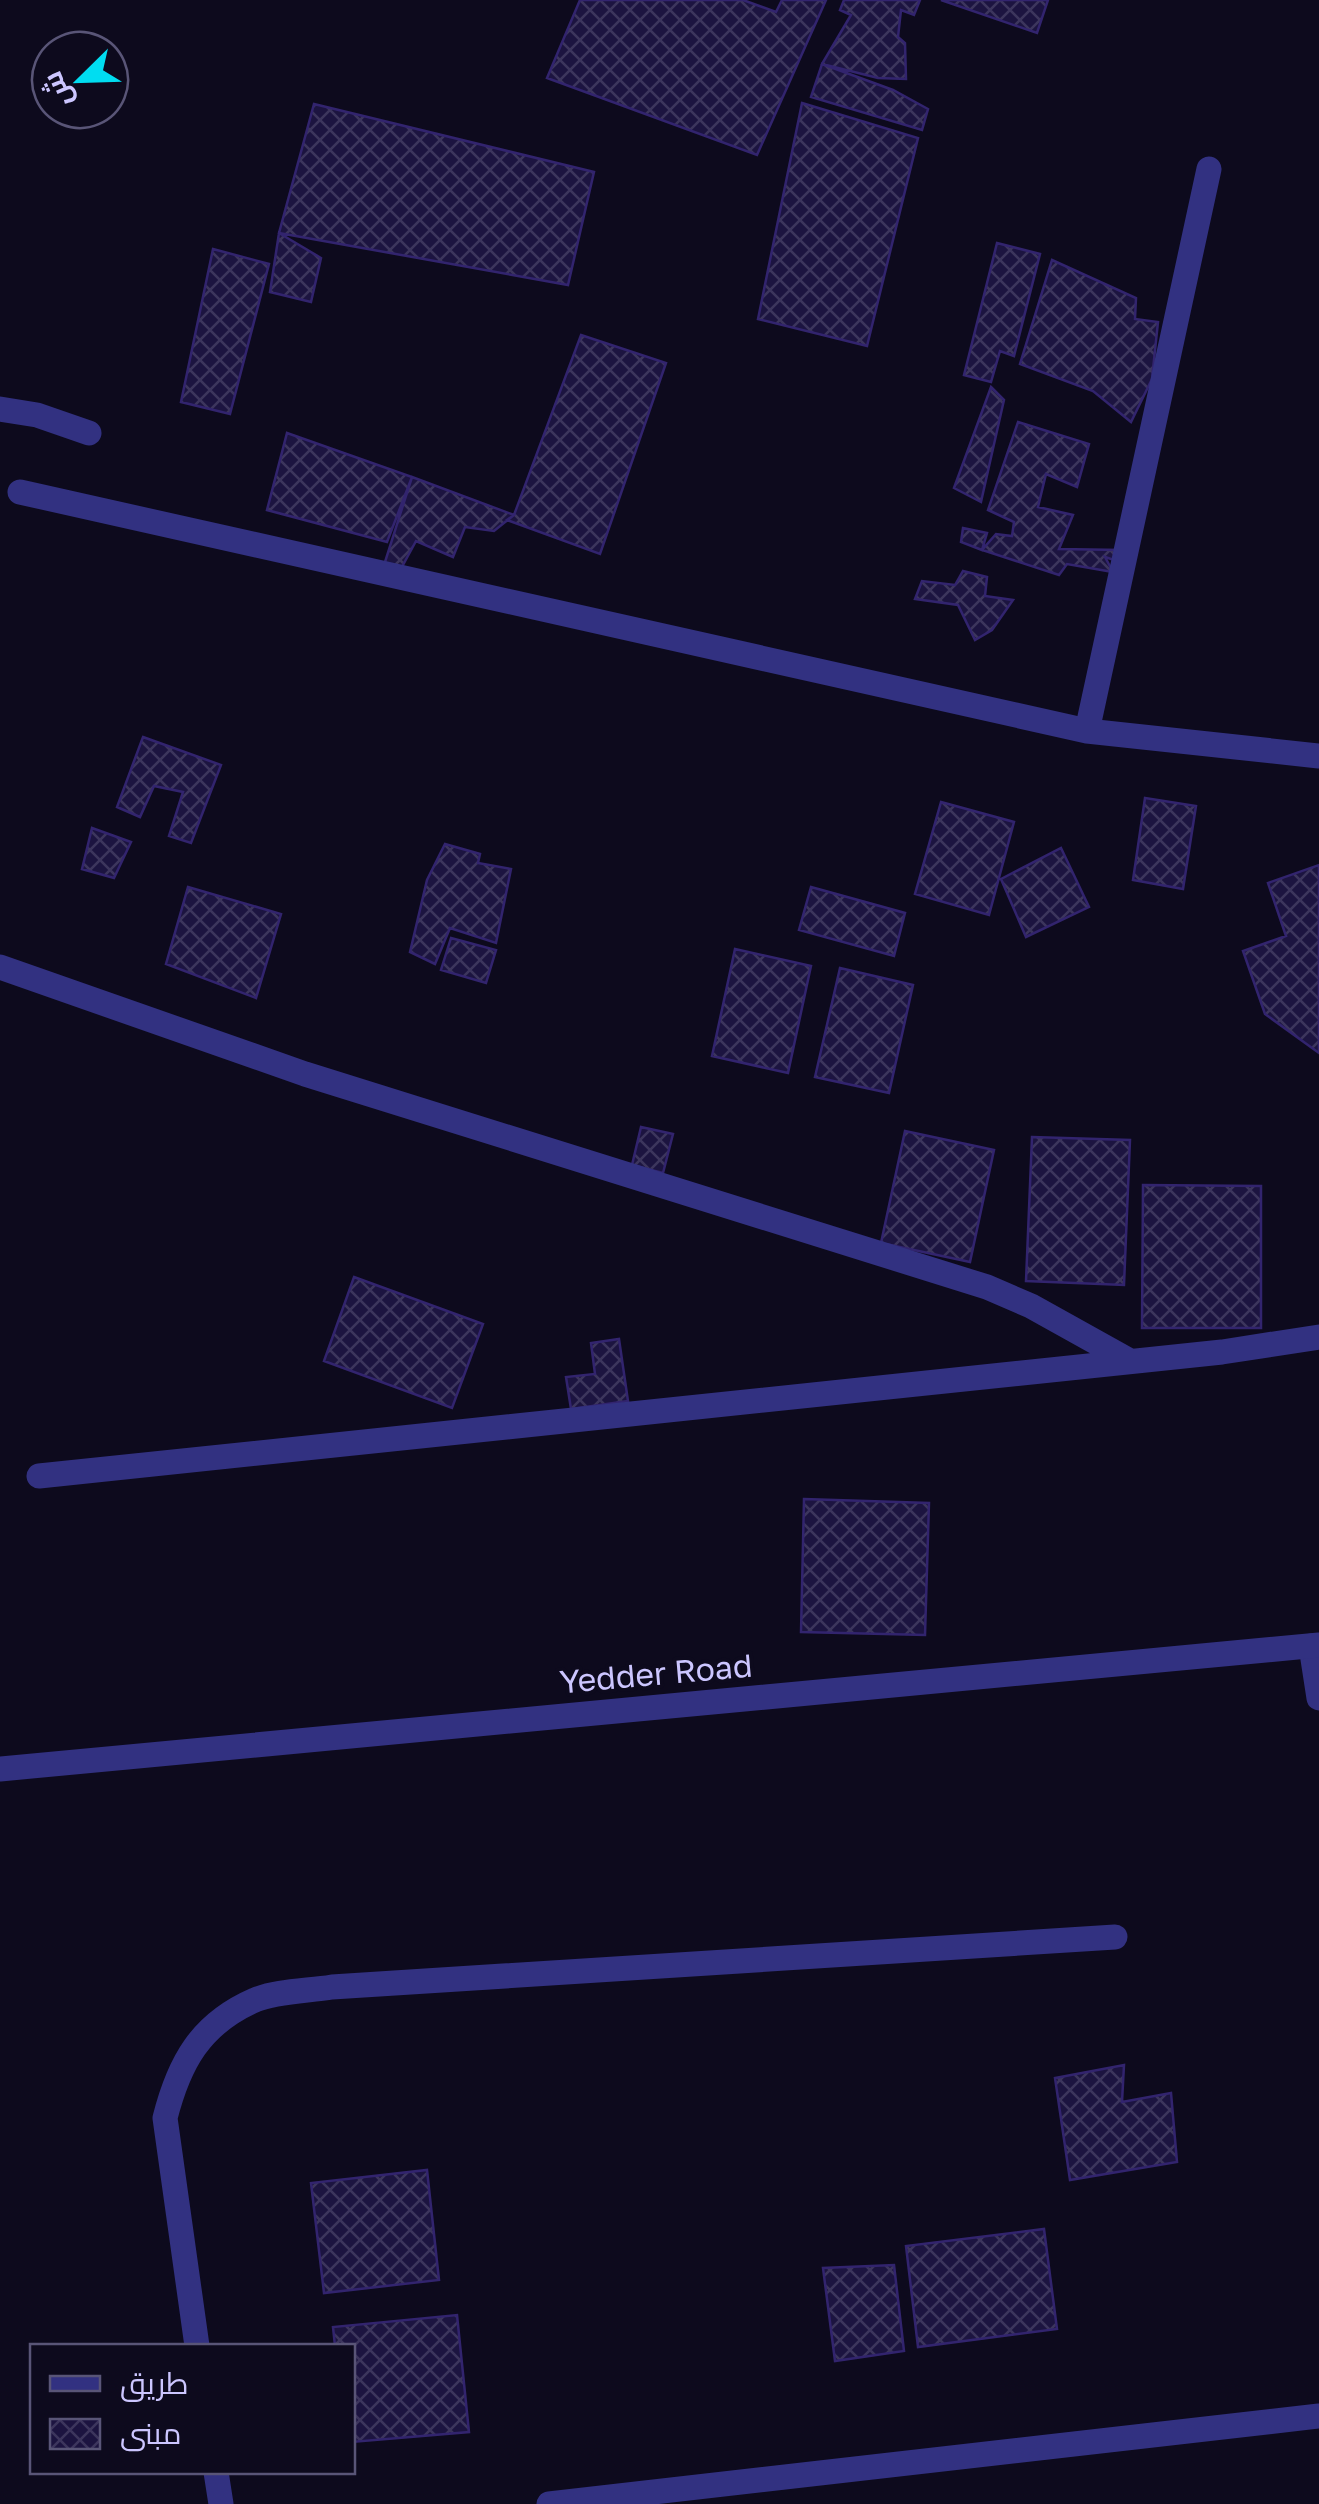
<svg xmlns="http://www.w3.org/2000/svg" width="1319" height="2504" viewBox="0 0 1319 2504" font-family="'Golos Text',Cairo,sans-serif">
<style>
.building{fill:url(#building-cross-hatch);stroke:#32246e;stroke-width:2.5}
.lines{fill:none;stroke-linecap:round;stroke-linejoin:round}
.minor{stroke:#323181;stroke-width:25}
.tertiary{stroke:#323181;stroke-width:25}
.labels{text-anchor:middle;stroke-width:8;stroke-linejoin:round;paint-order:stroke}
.street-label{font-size:32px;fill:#ccc6ff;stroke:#0d0a1d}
</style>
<defs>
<pattern id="building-cross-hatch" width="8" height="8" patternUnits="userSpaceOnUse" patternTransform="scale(2.5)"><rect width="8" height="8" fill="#1c1440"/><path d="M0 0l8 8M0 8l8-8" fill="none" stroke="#3c355d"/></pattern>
</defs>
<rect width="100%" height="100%" fill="#0d0a1d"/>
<path class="building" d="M580,0h163l33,12 6,-12h44l-69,155 -210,-77z
M844,0h76l-6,15 -13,-5 -3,27 7,6 1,36 -28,-1 -56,-14 29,-49 -11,-5z
M941,0h107l-11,33z
M822,64l71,26 35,19 -6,21 -111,-33z
M802,103l116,35 -51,208 -109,-27z
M314,104l280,68 -26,113 -289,-52z
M279,233l42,25 -10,44 -41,-10z
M997,243l43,11 -26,102 -14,-5 -9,31 -27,-7z
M213,249l56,15 -39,150 -49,-12z
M1052,260l84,38 -1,21 23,3 -6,57 -21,43 -38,-31 -73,-27z
M581,335l85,28 -66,191 -93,-34 7,-5z
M991,387l13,13 -23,102 -27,-14z
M1018,422l71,22 -12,43 -31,-13 -8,33 35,8 -14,34 62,1 -4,11 -12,-4 8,15 -46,-8 -8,11 -77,-25 14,-16 16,2 2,-14 -26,-12z
M287,433l125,44 -25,65 -120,-32z
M412,477l102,38 -20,16 -29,-4 -12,30 -37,-16 -19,35 -12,-14z
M963,528l24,5 -5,17 -21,-8z
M963,571l24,6 -2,19 28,4 -21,30 -17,10 -17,-35 -43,-6 7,-18 33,4z
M143,737l78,28 -30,78 -22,-7 14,-44 -29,-6 -14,31 -23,-10z
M1145,798l51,8 -13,83 -50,-9z
M941,802l73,20 -25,93 -74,-21z
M92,828l39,14 -17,36 -32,-9z
M445,844l35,10 -2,9 33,6 -15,74 -46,-15 -15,36 -25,-12 17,-72z
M1061,848l28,59 -63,30 -25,-58z
M1319,865v188l-54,-39 -22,-63 43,-15 -18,-53z
M188,887l93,27 -25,84 -90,-34z
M811,887l94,26 -11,43 -95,-26z
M451,938l45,12 -10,33 -45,-13z
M735,949l76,17 -23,107 -76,-17z
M840,968l73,17 -24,108 -74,-16z
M641,1127l32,7 -10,39 -31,-8z
M905,1131l89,19 -24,112 -89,-19z
M1032,1137l98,3 -6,145 -98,-4z
M1143,1185l118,1v142h-119z
M354,1277l129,47 -31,84 -128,-47z
M619,1339l9,62 -57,8 -5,-32 29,-3 -4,-31z
M804,1499l125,4 -4,132 -124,-3z
M1124,2065l-2,37 49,-9 6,69 -107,18 -15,-102z
M427,2170l12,110 -115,13 -13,-110z
M1044,2229l13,100 -139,18 -12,-101z
M894,2265l10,86 -69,10 -12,-93z
M457,2315l12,117 -117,10v-96h-17l-2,-19z"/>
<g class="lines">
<path class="minor" d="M0,409l37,6 52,18
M20,492l1067,239 232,25
M1087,731l122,-562
M0,967l305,107 682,213 44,19 97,54
M39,1476l1183,-124 97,-15
M1311,1646l8,52
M197,2346l-32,-228c14,-55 35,-94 90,-118 22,-9 53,-9 77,-13l783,-50
M216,2472l5,32
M549,2504l770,-88"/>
<path class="tertiary" d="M0,1769l1319,-124"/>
</g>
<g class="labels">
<g class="street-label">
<text transform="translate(656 1674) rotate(-5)" y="11">Yedder Road</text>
</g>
</g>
<rect x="30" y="2344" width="325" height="130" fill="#0d0a1d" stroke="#595577" stroke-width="2.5"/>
<rect x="50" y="2376" width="50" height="15" fill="#323181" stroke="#595577" stroke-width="2.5"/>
<text x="120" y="2394" font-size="30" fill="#ccc6ff">طريق</text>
<rect x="50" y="2419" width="50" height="30" fill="url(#building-cross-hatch)" stroke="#595577" stroke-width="2.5"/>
<text x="120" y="2444" font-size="30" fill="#ccc6ff">مبنى</text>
<g transform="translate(80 80) rotate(247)"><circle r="48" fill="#0d0a1d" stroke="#595577" stroke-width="2.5"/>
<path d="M0-8L18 38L0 25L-18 38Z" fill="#00ddf1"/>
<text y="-15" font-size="28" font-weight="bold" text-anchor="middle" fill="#ccc6ff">ش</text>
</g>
</svg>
